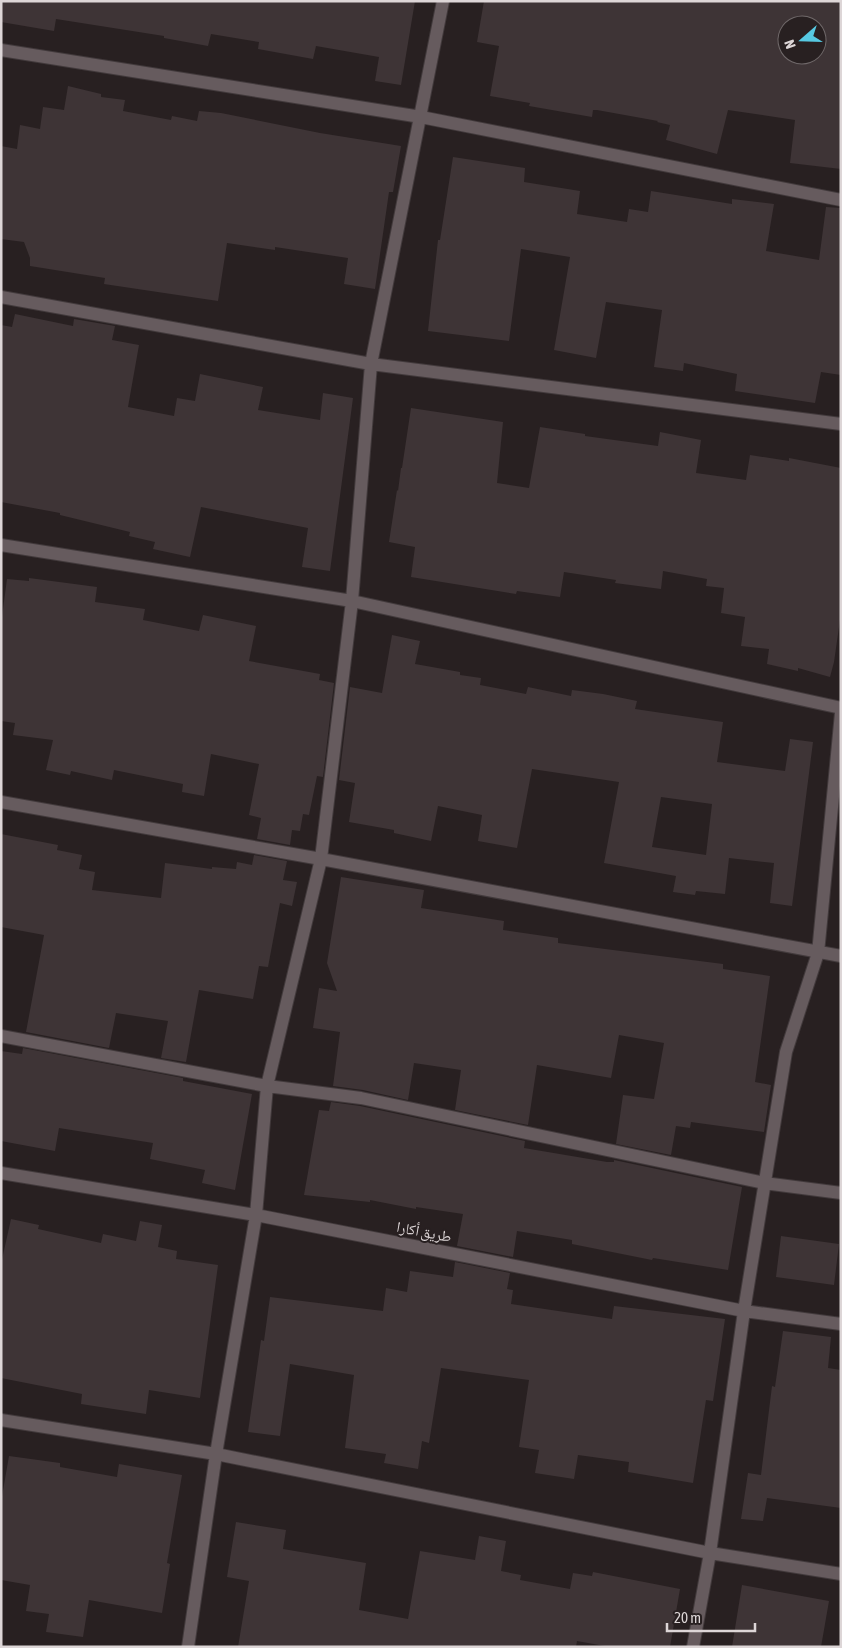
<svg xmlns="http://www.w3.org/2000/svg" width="842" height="1648" viewBox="0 0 842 1648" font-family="'Asap Condensed','Noto Naskh Arabic',sans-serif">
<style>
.building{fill:#3e3436;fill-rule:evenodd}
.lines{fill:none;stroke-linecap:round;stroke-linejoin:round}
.minor-casing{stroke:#423a3c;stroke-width:14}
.minor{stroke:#665b5e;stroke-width:12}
.labels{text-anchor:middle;stroke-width:4;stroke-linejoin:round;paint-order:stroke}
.street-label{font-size:15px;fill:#ddd6d7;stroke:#282021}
</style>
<rect width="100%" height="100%" fill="#282021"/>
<path class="building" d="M1,1h414l-14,84 -26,-4 4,-24 -63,-11 -3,13 -55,-10 1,-7 -48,-8 -3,12 -44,-8v-2l-108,-17 -2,12 -53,-9z
M484,1h357v168l-51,-6 5,-43 -67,-10 -11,44 -51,-14 4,-15 -13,-3 1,-1 -61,-11h-4l-1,7 -63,-11 1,-3 -40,-7 9,-50 -22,-4zM787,25h30v30h-30z
M68,86l33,8v3l24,3 -2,11 48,9 1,-4 25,5 2,-10 22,2 99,20 81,13 -8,46h-4l-14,97 -31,-5 4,-26 -73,-11v3l-48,-7 -9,58 -114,-17 1,-6 -75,-12v-8l-6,-16 -23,-3v-93l16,3 3,-24 20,4 3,-22 21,3z
M453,157l72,11 -1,14 56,9 -3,23 50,8 2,-13 19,3 3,-21 81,13v-5l42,5 -8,47 53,9 7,-53 15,1v167l-20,-3 -6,31 -80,-12 2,-17 -53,-11 -1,8 -29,-4 8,-57 -56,-8 -10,56 -42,-8 16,-93 -49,-8 -12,92 -81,-10 10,-91h2z
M15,314l58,12 1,-7 41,7 -3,14 27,5 -11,62 46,9 3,-18 18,3 5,-27 63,13 -5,23 62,10 3,-27 30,5 -23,173 -28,-4 6,-39 -107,-21 -11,50 -37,-8 2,-7 -26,-6 1,-4 -70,-17v-2l-59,-11v-177l11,2z
M411,408l92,14 -6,61 32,5 11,-61 45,7v2l73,10 2,-14 41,8 -5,33 50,7 4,-25 39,6v-3l52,10v145l-7,49 -4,15 -32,-9v3l-31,-7 2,-15 -28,-3 4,-29 -24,-4 3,-25 -18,-2 1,-7 -44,-8 -2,18 -46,-6 1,-3 -52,-8 -4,25 -43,-6 -1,3 -105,-17 4,-30 -26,-5 8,-52 1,1 3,-23h1z
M29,578l68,9 -2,15 50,7 -2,11 56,11 4,-16 53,11 -7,35 71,13 -1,6 15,3 -11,94 -6,-1 -8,39 -6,-1 -3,17 -8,-1 -2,15 -33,-6 4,-21 -12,-3 10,-51 -48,-10 -7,42 -22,-4 1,-8 -69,-14 -2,10 -41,-9 -1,4 -24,-5 7,-30 -40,-5 2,-12 -14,-2v-97l6,-45 22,2z
M392,635l28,6 -5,23 45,8v3l21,3 -1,7 46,9 2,-7 43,9 1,-6 31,4 34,7 -2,8 88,13 -6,40 68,9 5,-32 23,3 -21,164 -22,-3 4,-40 -45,-5 -4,36 -29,-3 -1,4 -22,-3 3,-16 -72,-13 15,-81 -87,-13 -15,79 -39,-7 4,-26 -44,-9 -7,35 -37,-8v-3l-45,-8 6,-39 -16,-3 11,-93 32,6zM661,797l51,7 -6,51 -54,-8z
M1,834l57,11 -1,5 25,5 -3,14 16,3 -3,18 69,8 4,-35 47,6v-2l24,2 1,-7 15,3 2,-10 33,6 -4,19 14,2 -5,24 -12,-3 -12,64 -9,-1 -6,33 -54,-9 -13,72 -25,-4 7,-37 -52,-8 -7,35 -83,-16 18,-97 -43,-8z
M341,877l83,13 -3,18 83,13 -1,9 55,8v5l165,21v5l47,7 -15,106 16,3 -7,47 -73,-10 -1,6 -14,-2 -5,29 -55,-11 7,-49 31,4 10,-56 -45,-8 -8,43 -74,-13 -9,60 -73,-15 6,-40 -47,-7 -6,37 -45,-10 -30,-4 7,-54 -27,-4 6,-40 18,3 -10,-28z
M23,1048l160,30v3l69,13 -17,96 -33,-7 3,-13 -55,-11 3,-16 -94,-15 -4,23 -54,-10v-90l21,3z
M331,1102l29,4 165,35 -1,7 83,14h7v-2l128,27 -14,83 -75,-12 -1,2 -80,-16v-4l-55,-9 -4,26 -56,-11 6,-32 -47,-7v2l-46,-9v2l-66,-7 15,-85 10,1z
M11,1219l28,6 -1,4 63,14 2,-9 33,7 4,-20 22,4 -4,22 19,4 -1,8 42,6 -18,133 -51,-8 -3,24 -65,-10 1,-10 -81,-16v-114z
M781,1236l58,8 -5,41 -58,-8z
M455,1262l55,11 -3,16 6,1 -2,14 101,15 2,-13 111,13 -12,82 -7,-1 -13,83 -65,-11 1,-10 -51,-7 -4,24 -39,-6 4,-23 -20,-3 10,-67 -88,-12 -12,75 -7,-2 -4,28 -34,-6 2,-9 -41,-6 9,-73 -64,-11 -10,72 -32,-4 13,-92 3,1 6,-44 113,14 3,-23 21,4 3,-21 43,6z
M783,1331l48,6 -3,31 13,2v138l-74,-10 -4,23 -22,-2 7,-46 13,2 11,-89 3,1z
M9,1456l51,7v4l57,10 2,-13 63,11 -15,88 3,1 -8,49 -73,-13 -6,37 -37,-5 3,-18 -23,-3 4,-26 -29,-5v-78z
M236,1522l50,8 -3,19 83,14 -7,47 49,9 12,-68 55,9 4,-24 27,5 -5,30 20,4 -1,5 50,9 3,-16 19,3 1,-4 87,17 -10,58h-60l-33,-6 -1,6h-338l11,-66 -22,-4z
M742,1585l87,16 -8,46h-89z"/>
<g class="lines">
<defs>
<path id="minor" d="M1,50l420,67 420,83
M1,297l370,67 470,60
M1,545l351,56 489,107
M1,802l320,57 520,97
M1,1036l266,50 94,12 403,85 77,10
M1,1173l255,42 488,96 97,13
M1,1420l215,34 494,99 131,21
M188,1647l28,-193 40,-239 11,-129 54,-227 31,-258 19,-237 72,-363
M693,1647l17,-94 34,-242 42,-259 32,-99 23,-240"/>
</defs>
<use href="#minor" class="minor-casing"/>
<use href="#minor" class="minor"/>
</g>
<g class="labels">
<g class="street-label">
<text transform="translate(424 1232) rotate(11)" y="5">طريق أكارا</text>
</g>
</g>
<rect width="842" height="1648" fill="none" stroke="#ddd6d7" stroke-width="5"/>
<g transform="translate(802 40) rotate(250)"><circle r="24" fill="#282021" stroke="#70696a"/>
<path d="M0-4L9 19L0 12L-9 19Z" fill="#57c9e2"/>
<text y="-8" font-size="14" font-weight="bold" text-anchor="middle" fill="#ddd6d7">N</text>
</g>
<path d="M667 1623v8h88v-8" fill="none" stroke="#ddd6d7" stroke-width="2.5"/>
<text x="674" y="1623" font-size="15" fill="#ddd6d7" stroke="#282021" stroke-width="4" paint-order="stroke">20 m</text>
</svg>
